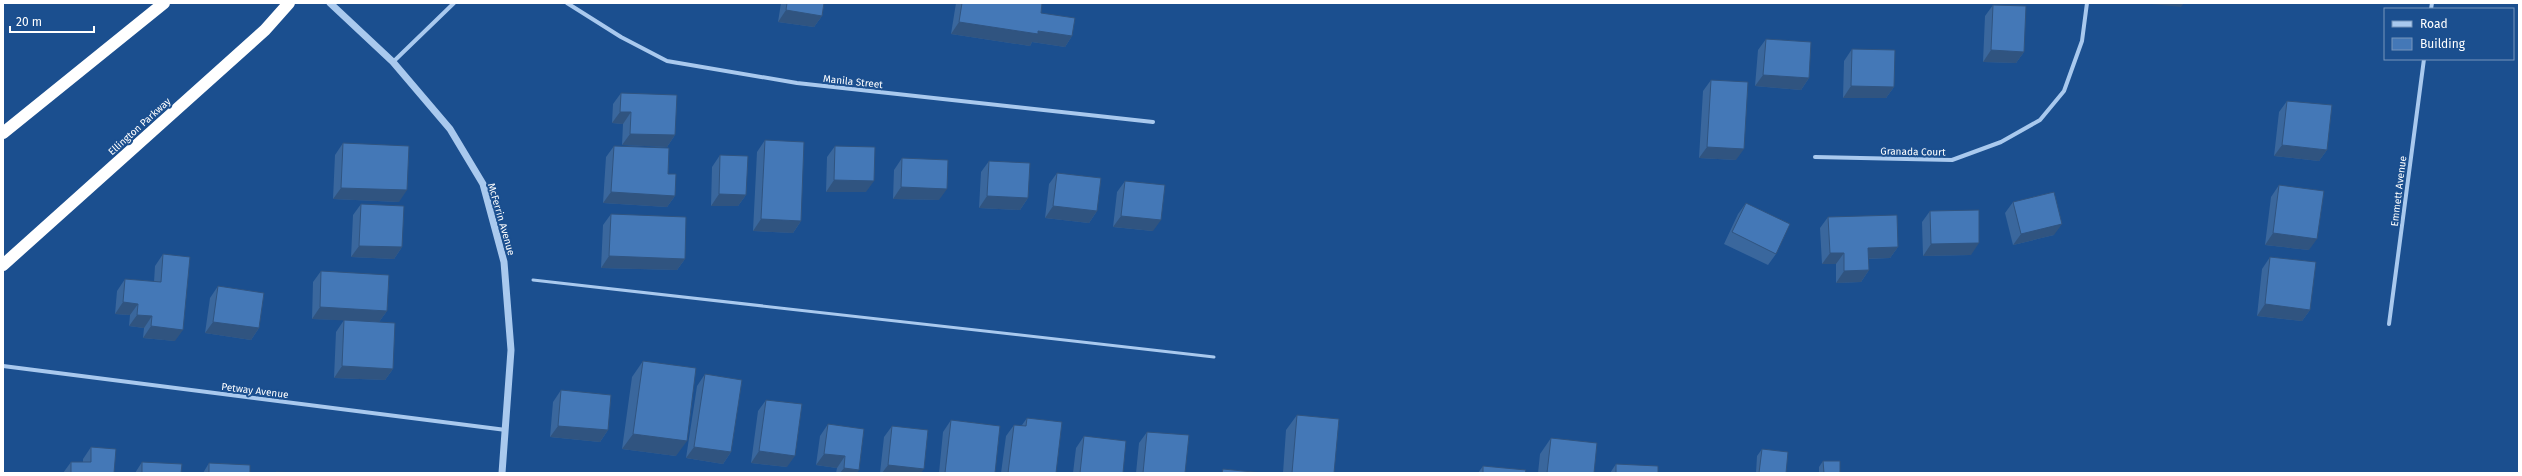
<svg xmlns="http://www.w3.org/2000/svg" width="2522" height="476" viewBox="0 0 2522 476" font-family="'Fira Sans',sans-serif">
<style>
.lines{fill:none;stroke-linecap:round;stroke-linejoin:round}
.service{stroke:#a9c9ee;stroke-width:3}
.minor{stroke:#a9c9ee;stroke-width:4}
.tertiary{stroke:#a9c9ee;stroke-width:7}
.motorway{stroke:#fff;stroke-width:12}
.wall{fill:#3a679d}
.shaded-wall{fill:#305480}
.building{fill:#4478b7;stroke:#305480}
.labels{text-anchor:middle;stroke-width:4;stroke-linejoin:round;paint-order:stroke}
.street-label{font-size:10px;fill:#fff;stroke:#1b4f8f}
</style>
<rect width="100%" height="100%" fill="#1b4f8f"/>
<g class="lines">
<path class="service" d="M533,280l681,77"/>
<path class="minor" d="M567,3l54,34 46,24 130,22 356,39
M2431,9l1,-6
M393,62l61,-59
M1815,157l137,3 49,-18 39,-22 24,-29 18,-50 5,-38
M2389,324l35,-265
M3,366l503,64"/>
<path class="tertiary" d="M330,3l63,59 57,67 33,55 21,78 7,88 -9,123"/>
<path class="motorway" d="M3,133l161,-130
M3,265l262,-235 24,-27"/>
</g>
<path class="wall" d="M781,3h43l-2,13 -8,11 -36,-5z
M956,3h86l-1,10 31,23 -7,11 -33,-5 -2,4 -79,-12z
M1993,5l31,47 -8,11 -33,-1 2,-46z
M1766,39l43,39 -8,12 -46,-4 3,-36z
M1852,49l42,38 -8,11h-43l1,-37z
M1711,80l25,80 -37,-2 4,-67z
M621,93l54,42 -8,12 -45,-2 1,-21 -11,-1 1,-19z
M2287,101l40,49 -8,11 -45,-5 5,-44z
M765,140l36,81 -8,12 -40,-2 4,-79z
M343,143l56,59 -66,-3 2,-44z
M614,146l54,28 7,22 -8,11 -64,-4 3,-46z
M835,146l31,46h-40l1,-35z
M720,155l26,40 -8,11h-27l1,-39z
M902,158l37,42 -46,-1 1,-29z
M989,161l39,37 -8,12 -41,-2 2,-36z
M1057,173l40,38 -8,12 -44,-5 4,-34z
M1125,181l28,50 -40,-4 4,-35z
M2279,185l30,65 -44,-5 6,-48z
M2013,202l41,33 -41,10 -8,-32z
M1746,203l30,51 -8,11 -44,-21 14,-30z
M361,204l41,43 -8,12 -43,-2 2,-42z
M1930,211l41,44 -48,1 -1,-34z
M611,214l74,45 -8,11 -76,-2 2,-43z
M1828,217l70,30 -8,11 -22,1 1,11 -8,12 -25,1v-19h-14l-2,-36z
M163,254l12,87 -32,-3 1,-10 -15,-2 1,-11 -15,-1 2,-23 8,-12 29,3 1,-16z
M2270,257l40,53 -8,11 -45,-5 5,-47z
M321,271l66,40 -8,11 14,47 -8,11 -51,-2 2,-46 8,-12 -32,-1 1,-37z
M218,286l41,42 -8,12 -46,-7 5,-35z
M643,361l33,95 -54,-7 10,-72z
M705,374l26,78 -8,12 -37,-6 11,-72z
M561,390l47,40 -8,12 -50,-5 3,-35z
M766,400l21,67 -36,-4 7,-52z
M1297,415l37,58h-51l3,-43z
M1027,418l29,55h-55l5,-37 8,-11h8z
M951,420l44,53h-56l4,-41z
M828,424l29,49h-21l1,-5 -21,-3 4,-29z
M892,426l29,47h-41l4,-36z
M1147,432l38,41h-49l3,-30z
M1084,436l39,37h-50l3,-25z
M1551,438l43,35h-56l2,-19z
M91,447l23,26h-51l8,-11h12v-3z
M1762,449l24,24h-30l1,-17z
M1823,461l17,12h-21v-6z
M142,462l39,11h-46z
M209,463l41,10h-47z
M1616,464l42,9h-48z
M1483,466l42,7h-47z"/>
<path class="shaded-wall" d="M2141,3h43l-3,4z
M786,10l36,6 -8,11 -36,-5z
M959,22l79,9 34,5 -7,11 -33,-5 -2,4 -79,-12z
M1991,50l33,2 -8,11 -33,-1z
M1763,75l46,3 -8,12 -46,-4z
M1851,86l43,1 -8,11h-43z
M620,112h11l-8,12 -11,-1z
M630,134l45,1 -8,12 -45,-2z
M2282,145l45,5 -8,11 -45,-5z
M1707,147l37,2 -8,11 -37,-2z
M834,180l40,1 -8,11h-40z
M901,187l46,2 -8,11 -46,-1z
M341,188l66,2 -8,12 -66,-3z
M611,192l64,4 -8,11 -64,-4z
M719,194l27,1 -8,11h-27z
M987,196l41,2 -8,12 -41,-2z
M1053,206l44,5 -8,12 -44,-5z
M1121,216l40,4 -8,11 -40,-4z
M761,219l40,2 -8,12 -40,-2z
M2062,224l-8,11 -41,10 8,-11z
M2273,233l44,6 -8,11 -44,-5z
M1979,243l-8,12 -48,1 8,-12z
M359,246l43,1 -8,12 -43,-2z
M1898,247l-8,11 -30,1 8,-11z
M1830,253h14l-8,11h-14z
M609,256l76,3 -8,11 -76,-2z
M1869,270l-8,12 -25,1 8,-12z
M123,302l15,2 -8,11 -15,-1z
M2265,304l45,6 -8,11 -45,-5z
M320,307l67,4 -8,11 -67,-3z
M137,315l15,1 -8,12 -15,-2z
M213,322l46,6 -8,12 -46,-7z
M151,326l32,4 -8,11 -32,-3z
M342,366l51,3 -8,11 -51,-2z
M558,426l50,4 -8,12 -50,-5z
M633,434l54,7 -11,15 -54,-7z
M694,447l37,5 -8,12 -37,-6z
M759,451l36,5 -8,11 -36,-4z
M824,454l21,2 -8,12 -21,-3z
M888,465l36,4 -3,4h-39z
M844,468l15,2 -2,3h-17z"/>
<path class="building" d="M787,3h37l-2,13 -36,-6z
M962,3h80l-1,10 34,5 -3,18 -34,-5v3l-79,-12z
M1993,5l33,1 -2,46 -33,-2z
M1766,39l45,3 -2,36 -46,-3z
M1852,49l43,1 -1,37 -43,-1z
M1711,80l37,2 -4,67 -37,-2z
M621,93l56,2 -2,40 -45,-1 1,-22h-11z
M2287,101l45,4 -5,45 -45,-5z
M765,140l39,2 -3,79 -40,-2z
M343,143l66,3 -2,44 -66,-2z
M614,146l55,2 -1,26h8l-1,22 -64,-4z
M835,146l40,1 -1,34 -40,-1z
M720,155l28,1 -2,39 -27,-1z
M902,158l46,2 -1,29 -46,-2z
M989,161l41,2 -2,35 -41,-2z
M1057,173l44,5 -4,33 -44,-5z
M1125,181l40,4 -4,35 -40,-4z
M2279,185l45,6 -7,48 -44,-6z
M2054,192l8,32 -41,10 -8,-32z
M1746,203l44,21 -14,30 -44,-22z
M361,204l43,2 -2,41 -43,-1z
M1979,210v33l-48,1 -1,-33z
M611,214l75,3 -1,42 -76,-3z
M1897,215l1,32 -30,1 1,22 -25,1v-18h-14l-2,-36z
M163,254l27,3 -7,73 -32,-4 1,-10 -15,-1 1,-11 -15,-2 2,-23 36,3z
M2270,257l46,5 -6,48 -45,-6z
M321,271l68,4 -2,36 -67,-4z
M218,286l46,7 -5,35 -46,-6z
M344,320l51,3 -2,46 -51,-3z
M643,361l53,7 -9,73 -54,-7z
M705,374l37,6 -11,72 -37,-5z
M561,390l50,5 -3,35 -50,-4z
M766,400l36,4 -7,52 -36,-5z
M1297,415l42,4 -5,54h-42z
M1027,418l35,4 -6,51h-48l6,-48 12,1z
M951,420l49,6 -5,47h-50z
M828,424l36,5 -5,41 -15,-2 1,-12 -21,-2z
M892,426l36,4 -4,39 -36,-4z
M1147,432l42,3 -4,38h-42z
M1084,436l42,5 -3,32h-43z
M1551,438l46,5 -3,30h-47z
M91,447l25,2 -2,24h-43v-11h20z
M1762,449l26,3 -2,21h-27z
M1823,461h17v12h-16z
M142,462l40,2 -1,9h-39z
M209,463l41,2v8h-41z
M1616,464l42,2v7h-42z
M1483,466l43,4 -1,3h-42z
M1223,469l40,4h-41z
M276,472l23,1h-23z"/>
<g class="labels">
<g class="street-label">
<text transform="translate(853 81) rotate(6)" y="4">Manila Street</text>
<text transform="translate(139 126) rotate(-42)" y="4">Ellington Parkway</text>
<text transform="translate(1913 151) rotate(1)" y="4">Granada Court</text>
<text transform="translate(2398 191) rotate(-83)" y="4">Emmett Avenue</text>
<text transform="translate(502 219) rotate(74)" y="4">McFerrin Avenue</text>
<text transform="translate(255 390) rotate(7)" y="4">Petway Avenue</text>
</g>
</g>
<rect width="2522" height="476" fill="none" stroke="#ffffff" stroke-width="8"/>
<rect x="2384" y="8" width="130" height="52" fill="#1b4f8f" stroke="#7695bc"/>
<rect x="2392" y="21" width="20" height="6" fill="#a9c9ee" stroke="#7695bc"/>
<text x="2420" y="28" font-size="12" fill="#ffffff">Road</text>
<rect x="2392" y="38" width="20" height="12" fill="#4478b7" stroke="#7695bc"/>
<text x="2420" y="48" font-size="12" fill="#ffffff">Building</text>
<path d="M10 26v6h84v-6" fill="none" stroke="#ffffff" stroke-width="2"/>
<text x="16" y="26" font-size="12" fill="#ffffff" stroke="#1b4f8f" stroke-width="3" paint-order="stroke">20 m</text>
</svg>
